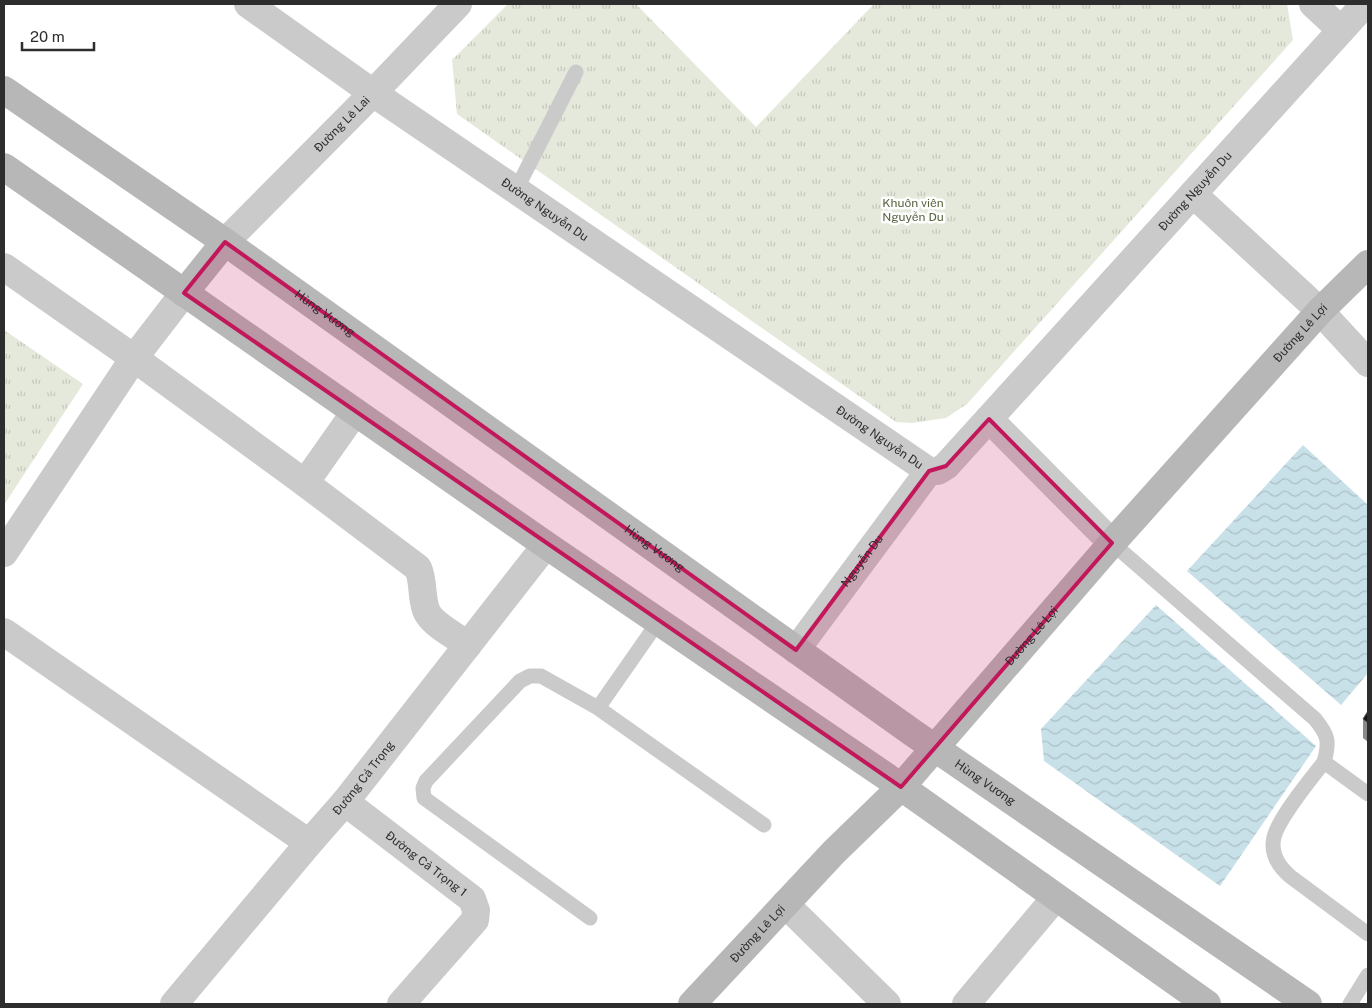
<svg xmlns="http://www.w3.org/2000/svg" width="1372" height="1008" viewBox="0 0 1372 1008" font-family="'Public Sans',sans-serif">
<style>
.park{fill:url(#park-tufts)}
.water{fill:url(#water-waves)}
.lines{fill:none;stroke-linecap:round;stroke-linejoin:round}
.service{stroke:#cacaca;stroke-width:15}
.minor{stroke:#cacaca;stroke-width:28}
.secondary{stroke:#b7b7b7;stroke-width:28}
.wall{fill:#8a8a8a}
.building{fill:#141414;stroke:#5a5a5a}
.marked{fill:#c2185b;fill-opacity:0.2;stroke:#c2185b;stroke-width:4;stroke-linejoin:round}
.labels{text-anchor:middle;stroke-width:5;stroke-linejoin:round;paint-order:stroke}
.street-label{font-size:12px;fill:#2d2d2d;stroke:#fff}
.park-label{font-size:12px;fill:#55643e;stroke:#fff}
</style>
<defs>
<pattern id="park-tufts" width="24" height="20" patternUnits="userSpaceOnUse" patternTransform="scale(1.25)"><rect width="24" height="20" fill="#e5e9db"/><path d="M3 7l-1-3M5 7V3M7 7l1-3M15 17l-1-3M17 17v-4M19 17l1-3" fill="none" stroke="#c5c8bc"/></pattern>
<pattern id="water-waves" width="16" height="10" patternUnits="userSpaceOnUse" patternTransform="scale(1.25)"><rect width="16" height="10" fill="#c8e0e8"/><path d="M0 5q4-4 8 0t8 0" fill="none" stroke="#acc0c7"/></pattern>
</defs>
<rect width="100%" height="100%" fill="#fff"/>
<path class="park" d="M508,4h128l120,123 118,-123h413l6,36 -326,364 -21,14 -34,5 -16,-1 -439,-308 -5,-54z
M4,330l79,54 -79,121z"/>
<path class="water" d="M1303,445l65,60v168l-27,32 -154,-134z
M1156,605l160,141 -96,140 -176,-125 -3,-32z"/>
<g class="lines">
<path class="service" d="M516,190l60,-118
M1112,543l203,176c13,16 15,22 9,43
M598,708l60,-86
M1368,794l-44,-32c-13,17 -45,55 -50,75 -4,17 5,30 17,40l77,57
M590,918l-166,-120 -1,-10 3,-7 94,-100 10,-5h11l57,32 166,117
M1350,1004l18,-29"/>
<g class="minor">
<path id="s1" d="M248,4l125,89 556,378h9l8,-5 419,-462"/>
<path d="M1313,4l28,26"/>
<path d="M1193,194l127,117 48,52"/>
<path id="s2" d="M225,242l148,-149 85,-89"/>
<path d="M4,267l130,91 171,125 50,-71"/>
<path d="M989,419l123,124"/>
<path d="M305,483l113,85c6,14 3,28 8,42 5,14 30,26 42,35"/>
<path d="M4,553l130,-195 50,-65"/>
<path d="M4,632l305,211"/>
<path id="s3" d="M796,650l133,-179"/>
<path id="s4" d="M345,802l127,97 4,11 -1,10 -74,84"/>
<path d="M785,904l102,100"/>
<path id="s5" d="M174,1004l135,-161 36,-41 201,-257"/>
<path d="M966,1004l89,-106"/>
</g>
<g class="secondary">
<path id="s6" d="M4,90l221,152 688,491 395,271"/>
<path d="M4,167l542,378 341,232 320,227"/>
<path d="M184,293l41,-51"/>
<path id="s7" d="M692,1004l142,-152 67,-65 211,-244 208,-232 48,-47"/>
</g>
</g>
<path class="wall" d="M1368,711v31l-5,-4v-19z"/>
<path class="building" d="M1368,711v12l-5,-4z"/>
<path class="marked" d="M225,242l571,408 133,-179 17,-5 43,-47 123,124 -211,244 -717,-494z"/>
<g class="labels">
<g class="street-label">
<text dy="4" stroke="none"><textPath href="#s2" startOffset="166">Đường Lê Lai</textPath></text>
<text dy="4" stroke="none"><textPath href="#s1" startOffset="1215">Đường Nguyễn Du</textPath></text>
<text dy="4" stroke="none"><textPath href="#s1" startOffset="361">Đường Nguyễn Du</textPath></text>
<text dy="4" stroke="none"><textPath href="#s6" startOffset="391">Hùng Vương</textPath></text>
<text dy="4" stroke="none"><textPath href="#s7" startOffset="906">Đường Lê Lợi</textPath></text>
<text dy="4" stroke="none"><textPath href="#s1" startOffset="766">Đường Nguyễn Du</textPath></text>
<text dy="4" stroke="none"><textPath href="#s6" startOffset="796">Hùng Vương</textPath></text>
<text dy="4" stroke="none"><textPath href="#s3" startOffset="111">Nguyễn Du</textPath></text>
<text dy="4" stroke="none"><textPath href="#s7" startOffset="501">Đường Lê Lợi</textPath></text>
<text dy="4" stroke="none"><textPath href="#s5" startOffset="295">Đường Cả Trọng</textPath></text>
<text dy="4" stroke="none"><textPath href="#s6" startOffset="1201">Hùng Vương</textPath></text>
<text dy="4" stroke="none"><textPath href="#s4" startOffset="102">Đường Cả Trọng 1</textPath></text>
<text dy="4" stroke="none"><textPath href="#s7" startOffset="96">Đường Lê Lợi</textPath></text>
</g>
<g class="park-label">
<text x="913" y="207">Khuôn viên<tspan x="913" dy="14">Nguyễn Du</tspan></text>
</g>
</g>
<rect width="1372" height="1008" fill="none" stroke="#2d2d2d" stroke-width="10"/>
<path d="M22 42v8h72v-8" fill="none" stroke="#2d2d2d" stroke-width="2.5"/>
<text x="30" y="42" font-size="15" fill="#2d2d2d" stroke="#ffffff" stroke-width="4" paint-order="stroke">20 m</text>
</svg>
